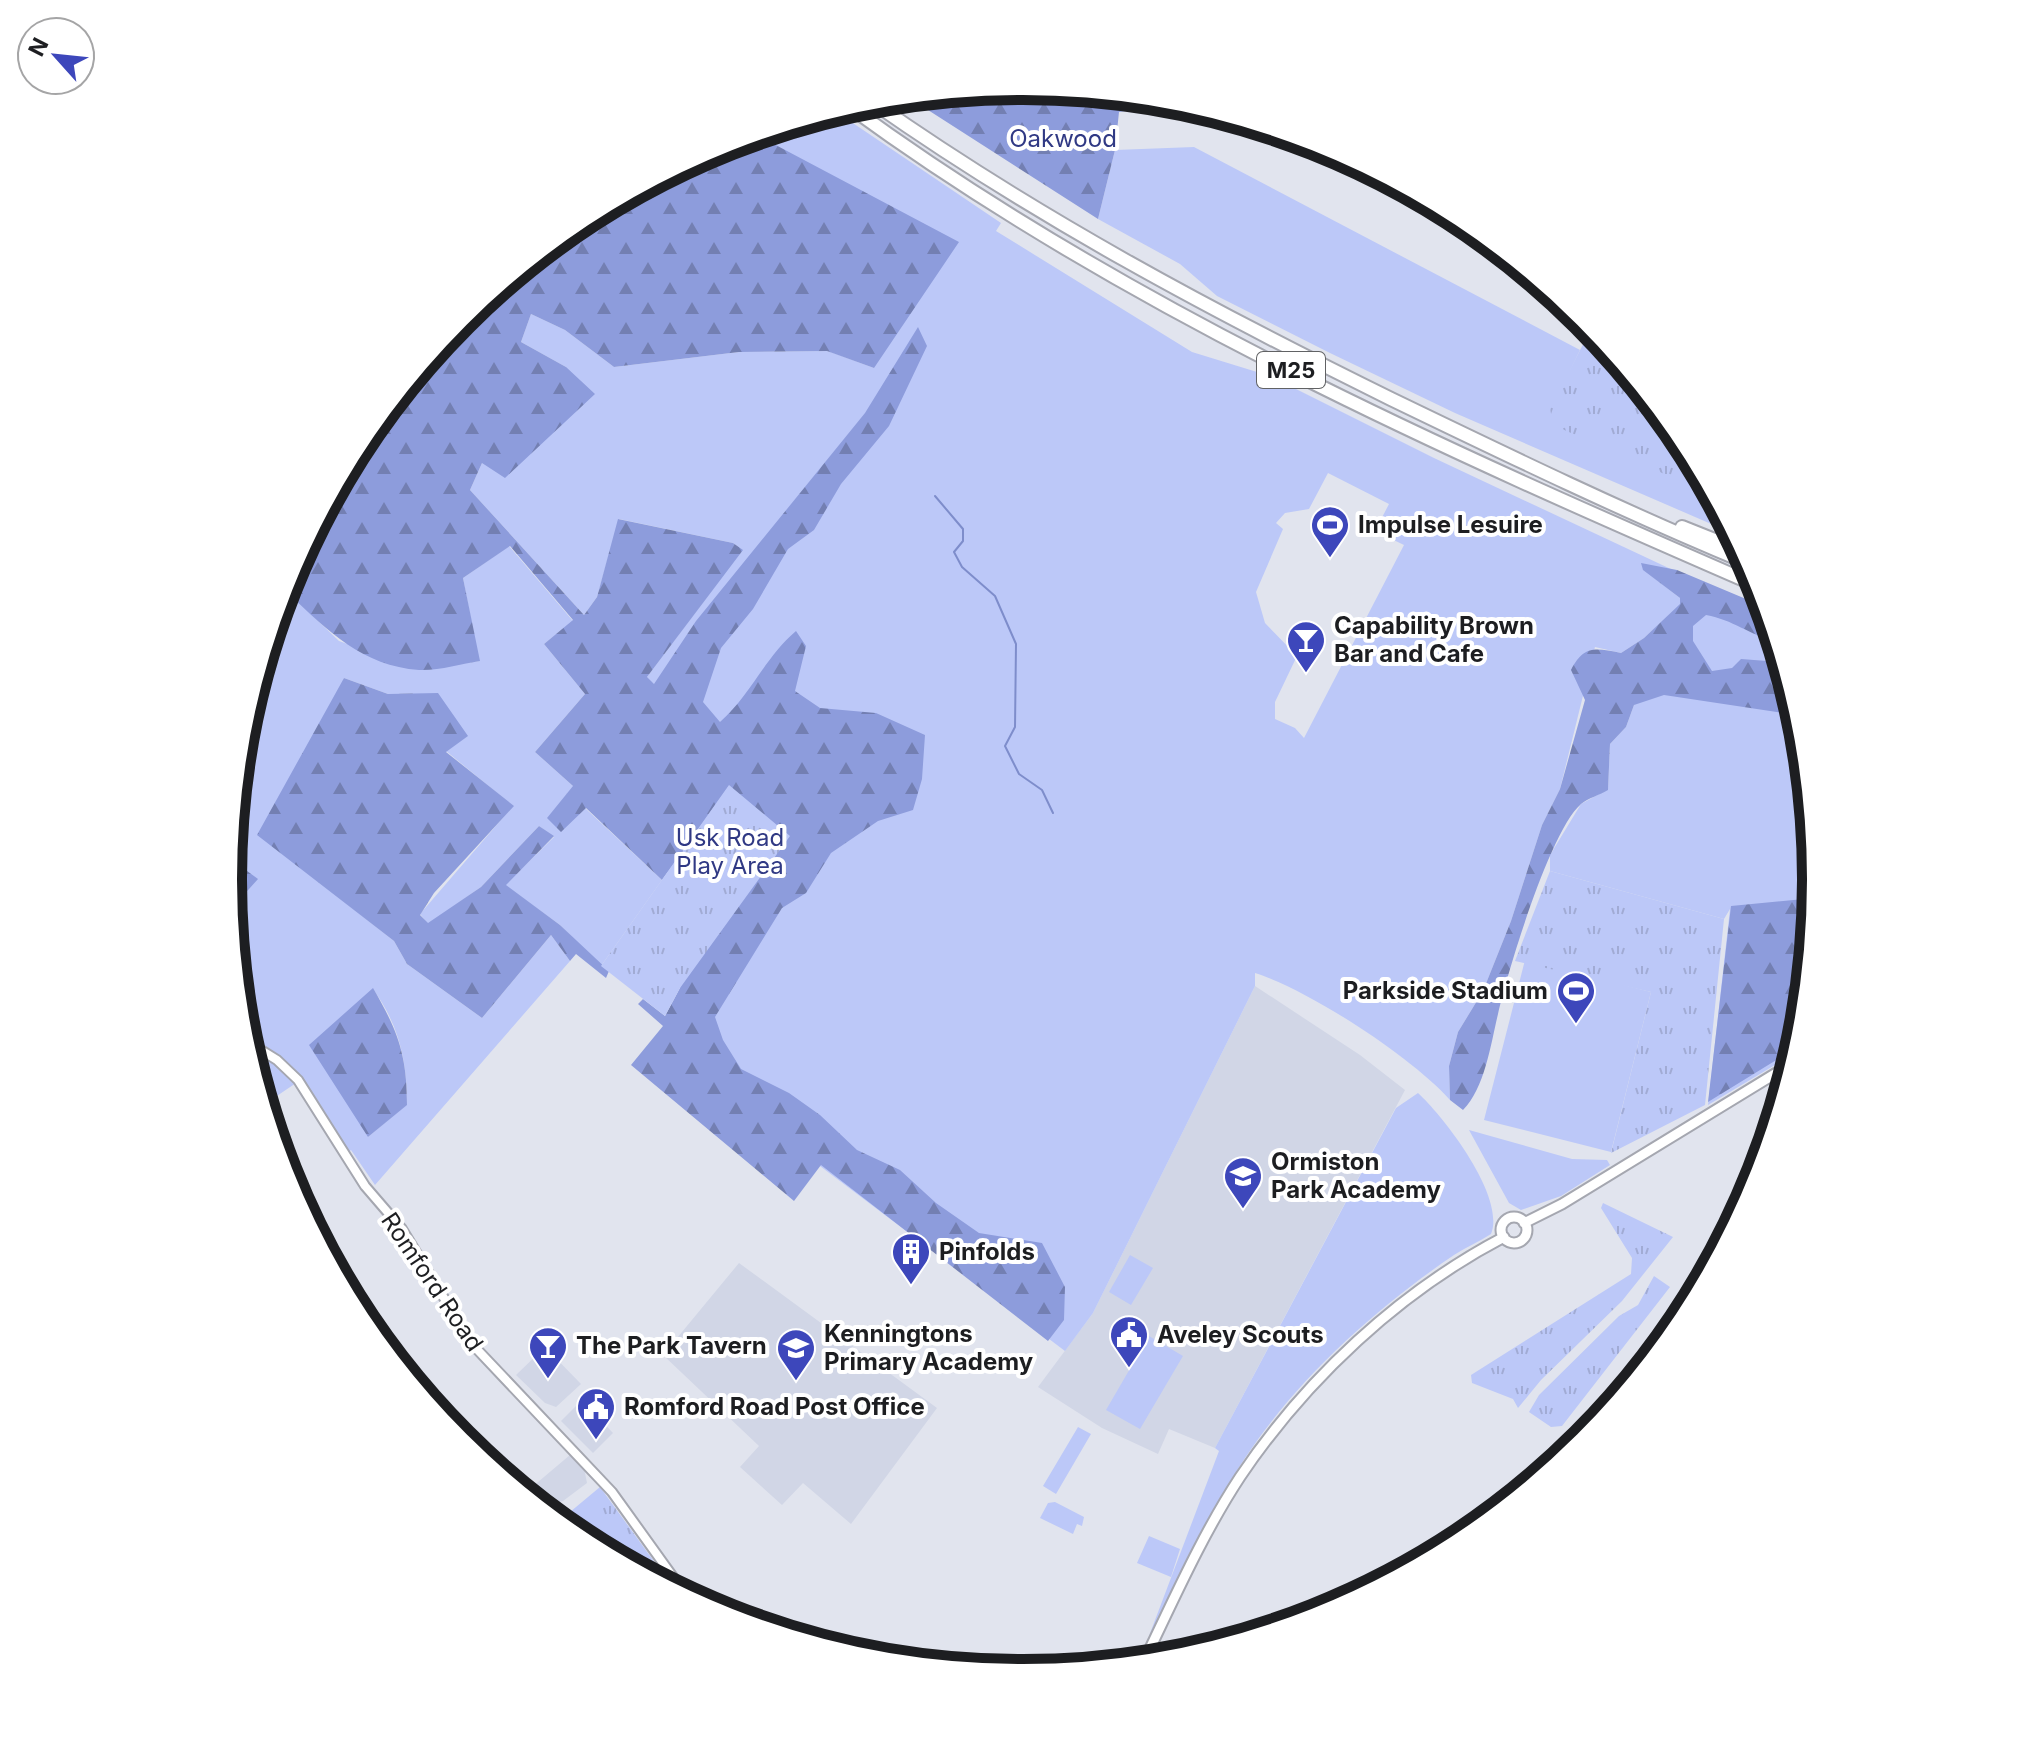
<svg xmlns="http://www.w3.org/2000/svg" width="2044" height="1759" viewBox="0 0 2044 1759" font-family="Inter,sans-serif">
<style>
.built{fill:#d1d6e6}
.grass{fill:#bcc8f8;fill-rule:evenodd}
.forest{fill:url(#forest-firs)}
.park{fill:url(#park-tufts)}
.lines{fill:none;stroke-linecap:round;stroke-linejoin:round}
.stream{stroke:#7e8dcb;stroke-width:2}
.tertiary-casing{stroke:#a5a7b0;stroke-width:12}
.secondary-casing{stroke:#a5a7b0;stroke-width:13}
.motorway-casing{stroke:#a5a7b0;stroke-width:16}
.tertiary{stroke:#fff;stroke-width:8}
.secondary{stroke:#fff;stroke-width:9}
.motorway{stroke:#fff;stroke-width:12}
.labels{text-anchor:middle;stroke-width:8;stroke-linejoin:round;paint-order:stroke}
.shield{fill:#fff;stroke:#616264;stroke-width:2}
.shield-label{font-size:22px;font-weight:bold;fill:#1d1e21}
.park-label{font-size:24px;fill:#303984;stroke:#fff}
.poi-label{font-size:24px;font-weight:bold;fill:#1d1e21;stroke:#fff;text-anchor:start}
.street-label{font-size:24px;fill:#1d1e21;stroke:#fff}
.rim{fill:none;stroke:#1d1e21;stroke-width:10}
</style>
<defs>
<pattern id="forest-firs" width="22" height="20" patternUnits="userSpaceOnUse" patternTransform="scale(2)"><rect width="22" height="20" fill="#8d9cdc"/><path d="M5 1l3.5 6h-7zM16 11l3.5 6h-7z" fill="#737fb2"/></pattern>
<pattern id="park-tufts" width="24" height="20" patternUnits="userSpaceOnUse" patternTransform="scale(2)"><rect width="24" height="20" fill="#bcc8f8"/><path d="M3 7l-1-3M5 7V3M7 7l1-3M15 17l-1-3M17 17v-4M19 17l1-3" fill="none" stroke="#a1abd4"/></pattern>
</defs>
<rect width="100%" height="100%" fill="#e1e4ee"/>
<path class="built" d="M1255,986l105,69 45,35 -190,358 -46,-19 -11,25 -56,-26 -64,-41 55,-74z
M739,1263l198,145 -86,116 -48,-41 -21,22 -42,-38 19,-21 -96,-91z
M545,1347l36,37 -25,23 -11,-4 -29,-28z
M582,1400l31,33 -20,20 -32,-32z
M570,1455l14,13 3,15 -24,18 -21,6 -17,-14z"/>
<path class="grass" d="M835,111l166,112 -5,8 196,121 78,24 164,82 241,113 90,36 35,118 15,155 -15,155 -5,18 -87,52 22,-196 -6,10 -174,-48v-16l31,-51 27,-15 2,-45 16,-17 8,-22 60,-109 -46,-23 32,25 1,6 -37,34 -23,15 -26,-6 -35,142 -18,36 -31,96 -28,70 -25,41 -9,34 1,34c-38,-43 -141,-110 -195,-127v13l-162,327 -28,38 -245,-185 -157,-141 17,-37 -33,-311 95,-127 -9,-7 -114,-24 -22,78 -13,18 -114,-125 12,-27 84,-96 -45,-25 10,-28 34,16 49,37 125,-15 89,-1 46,17 -104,-228 -13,-5zM1328,473l61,31 -14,27 29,14 -100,193 -9,-10 -20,-9v-17l22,-46 -32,-33 -9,-31 27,-63 -7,-6 9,-10 24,-4z
M1194,147l386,203 -29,60 161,85 20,38 -277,-120 -125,-60 -113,-57 -37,-32 -82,-45 17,-69z
M509,546l64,75 -29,23 41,50 -50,58 38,34 12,22 77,72 -61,86 -41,-41 -55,-40 49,-48 -15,-11 -58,61 -53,37 -8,-10 93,-108 -67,-55 -8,-57h-50l-44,-16 -53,182 103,81 13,23 75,54 69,-83 19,26 -195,224 -24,-35 -6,5 -46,-74 -34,23 -15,-49 8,-8 -13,-7 -1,-6 -15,-155 15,-155 42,-138 4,8 49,47 82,29 58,-9 -16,-83zM373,989c26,36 34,72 34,115l-39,33z
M1525,960l126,32 -40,160 -127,-32z
M1418,1093c27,25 88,104 73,141 -12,8 -25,13 -37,21 -78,53 -157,124 -209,203 -37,56 -66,118 -96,178l70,-185 -4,-3 181,-340z
M1469,1130l103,29 35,1 3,5 -49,31 -40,14 -12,-7z
M1130,1255l23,13 -22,37 -22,-13z
M1149,1336l34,20 -43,73 -34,-19z
M1078,1427l13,7 -35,60 -13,-8z
M1055,1502l29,15 -2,9 -5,-2 -4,10 -33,-16 8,-15z
M1149,1536l31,13 -9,28 -34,-14z"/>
<path class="forest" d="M1022,86l105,10 -1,15 -7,1 -4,38 -17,69 -170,-109 -4,-14z
M757,135l202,107 -85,126 -47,-17 -88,1 -125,15 -49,-37 -34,-16 -10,28 45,25 29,27 -90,84 -23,-15 -12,27 114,125 13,-18 21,-78 115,24 10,7 -96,127 7,7 42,-63 169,-208 53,-86 9,19 -38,80 -48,58 -27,46 -26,19 -35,60 -32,39 -18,54 17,20c31,-27 45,-65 76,-91l10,15 -11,45 25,17 56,5 49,22 -3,44 -9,31 -35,11 -47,32 -25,40 -24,15 -67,109 8,23 18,29 48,24 31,22 37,35 43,20 36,33 43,30 63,10 23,44 -1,33 -16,21 -227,-176 -27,36 -163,-136 32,-39 -25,-22 5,-5 22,17 15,-28 49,-202 -67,94 -76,-72 -25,24 -14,-14 26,-32 -38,-34 50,-58 -41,-50 29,-24 -63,-74 -47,32 17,83c-19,3 -42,10 -61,9 -56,-4 -91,-39 -130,-76l-3,-8 76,-148 99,-120 121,-99 137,-73z
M1641,563l36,7 88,37 10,35c-26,-8 -42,-22 -69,-27l-13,11v15l19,30 20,-3 9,-9 40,3 16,53 -133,-20 -30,10 -8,22 -16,17 -2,46c-8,5 -20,8 -27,14 -31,27 -73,166 -83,210 -7,29 -13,74 -35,96l-13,-10 -1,-34 9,-34 25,-41 28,-70 31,-96 18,-36 25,-89 -14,-30c13,-25 24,-22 50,-17l23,-15 36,-34v-6l-37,-28z
M344,678l44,16 50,-1 30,43 -22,16 68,54 -80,87 -14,22 8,8 53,-36 58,-61 15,10 -48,49 54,40 49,46 -3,7 -30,-24 -6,7 -19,-26 -69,83 -75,-54 -13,-23 -137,-106z
M236,863l22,16 -27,30 -2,-30z
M1814,898l-18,150 -88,54 23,-196z
M373,988c25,43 34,67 34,117l-39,32 -59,-92z"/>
<path class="park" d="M1591,329l91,110 30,56 -159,-70 -3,-17z
M729,785l61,51 -110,152 -15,28 -64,-50z
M1550,871l174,48 -19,186 -94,48 40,-161 -136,-31z
M1603,1203l70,34 -51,64 -81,79 -23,28 -5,-9 -41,-16 -1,-8 160,-101 1,-16 -31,-50z
M1654,1276l16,11 -108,139 -11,1 -22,-15 10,-17 80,-79 19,-11z
M600,1487l74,102 -93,-50 -29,-24 18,-3z"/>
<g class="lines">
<path class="stream" d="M935,496l28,33v12l-9,11 8,15 33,29 21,48 -1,83 -10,19 14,28 23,16 11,23"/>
<defs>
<path id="tertiary" d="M245,1040l32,20 21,20 67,106 37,43 70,115 140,148 74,103"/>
<path id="secondary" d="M1501 1230a13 13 0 1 1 26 0a13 13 0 1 1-26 0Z
M1524,1223l38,-19 229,-140
M1144,1661c30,-62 58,-126 96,-184 66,-98 159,-185 264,-240"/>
<path id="motorway" d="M871,101c165,116 339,209 520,298 118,57 236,114 357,164
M850,107c276,202 595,343 908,479
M1682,527l60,24"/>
</defs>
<use href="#tertiary" class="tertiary-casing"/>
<use href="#secondary" class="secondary-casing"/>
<use href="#motorway" class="motorway-casing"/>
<use href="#tertiary" class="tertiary"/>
<use href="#secondary" class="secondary"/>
<use href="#motorway" class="motorway"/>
</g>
<defs>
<symbol id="stadium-pin" viewBox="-11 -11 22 30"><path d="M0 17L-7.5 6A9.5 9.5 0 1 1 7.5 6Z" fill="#3d47bb" stroke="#fff"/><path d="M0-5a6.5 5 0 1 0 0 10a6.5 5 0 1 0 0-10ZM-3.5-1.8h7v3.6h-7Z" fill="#fff"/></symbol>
<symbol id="bar-pin" viewBox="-11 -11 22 30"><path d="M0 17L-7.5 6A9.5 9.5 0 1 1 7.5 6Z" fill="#3d47bb" stroke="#fff"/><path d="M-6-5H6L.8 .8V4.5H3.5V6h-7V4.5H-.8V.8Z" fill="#fff"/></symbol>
<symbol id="school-pin" viewBox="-11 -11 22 30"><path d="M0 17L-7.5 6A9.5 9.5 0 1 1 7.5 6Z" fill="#3d47bb" stroke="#fff"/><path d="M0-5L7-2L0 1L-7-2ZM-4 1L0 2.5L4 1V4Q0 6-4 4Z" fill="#fff"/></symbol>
<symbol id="building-pin" viewBox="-11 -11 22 30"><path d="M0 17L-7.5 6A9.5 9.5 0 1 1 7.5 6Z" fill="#3d47bb" stroke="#fff"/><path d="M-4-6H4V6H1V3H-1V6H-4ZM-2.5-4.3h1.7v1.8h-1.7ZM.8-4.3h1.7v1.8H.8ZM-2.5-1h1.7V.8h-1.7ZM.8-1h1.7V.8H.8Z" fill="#fff"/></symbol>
<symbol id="civic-pin" viewBox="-11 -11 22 30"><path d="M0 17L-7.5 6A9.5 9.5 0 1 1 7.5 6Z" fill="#3d47bb" stroke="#fff"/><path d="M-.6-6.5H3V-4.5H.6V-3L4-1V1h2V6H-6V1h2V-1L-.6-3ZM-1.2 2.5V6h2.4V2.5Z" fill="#fff"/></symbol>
</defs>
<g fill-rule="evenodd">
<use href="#stadium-pin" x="1308" y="503" width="44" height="60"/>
<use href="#bar-pin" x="1284" y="618" width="44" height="60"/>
<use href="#stadium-pin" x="1554" y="969" width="44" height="60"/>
<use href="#school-pin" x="1221" y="1154" width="44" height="60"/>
<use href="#building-pin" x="889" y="1230" width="44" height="60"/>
<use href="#civic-pin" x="1107" y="1313" width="44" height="60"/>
<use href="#bar-pin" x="526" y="1324" width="44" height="60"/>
<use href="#school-pin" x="774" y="1326" width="44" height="60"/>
<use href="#civic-pin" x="574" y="1385" width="44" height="60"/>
</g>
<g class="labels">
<rect class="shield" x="1257" y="352" width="68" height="36" rx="6"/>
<g class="shield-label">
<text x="1291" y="378">M25</text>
</g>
<g class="park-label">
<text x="1063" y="147">Oakwood</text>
<text x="730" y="846">Usk Road<tspan x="730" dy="28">Play Area</tspan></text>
</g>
<g class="poi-label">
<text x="1358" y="533">Impulse Lesuire</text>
<text x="1334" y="634">Capability Brown<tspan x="1334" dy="28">Bar and Cafe</tspan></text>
<text x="1548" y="999" text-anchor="end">Parkside Stadium</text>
<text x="1271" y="1170">Ormiston<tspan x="1271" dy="28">Park Academy</tspan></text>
<text x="939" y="1260">Pinfolds</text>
<text x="824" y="1342">Kenningtons<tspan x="824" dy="28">Primary Academy</tspan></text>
<text x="1157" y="1343">Aveley Scouts</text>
<text x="576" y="1354">The Park Tavern</text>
<text x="624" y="1415">Romford Road Post Office</text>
</g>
<g class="street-label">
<text transform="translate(432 1282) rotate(56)" y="8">Romford Road</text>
</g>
</g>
<path d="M0 0H2044V1759H0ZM1021 100H1023A779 779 0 0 1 1802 879V880A779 779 0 0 1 1023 1659H1021A779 779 0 0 1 242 880V879A779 779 0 0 1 1021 100Z" fill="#fff" fill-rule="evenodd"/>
<path class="rim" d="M1021 100H1023A779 779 0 0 1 1802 879V880A779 779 0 0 1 1023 1659H1021A779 779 0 0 1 242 880V879A779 779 0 0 1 1021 100Z"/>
<g transform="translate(56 56) rotate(297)"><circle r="38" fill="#ffffff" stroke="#a5a5a6" stroke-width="2"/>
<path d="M0-6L14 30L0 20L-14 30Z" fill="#3d47bb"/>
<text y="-12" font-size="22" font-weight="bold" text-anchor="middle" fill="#1d1e21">N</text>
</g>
</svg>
